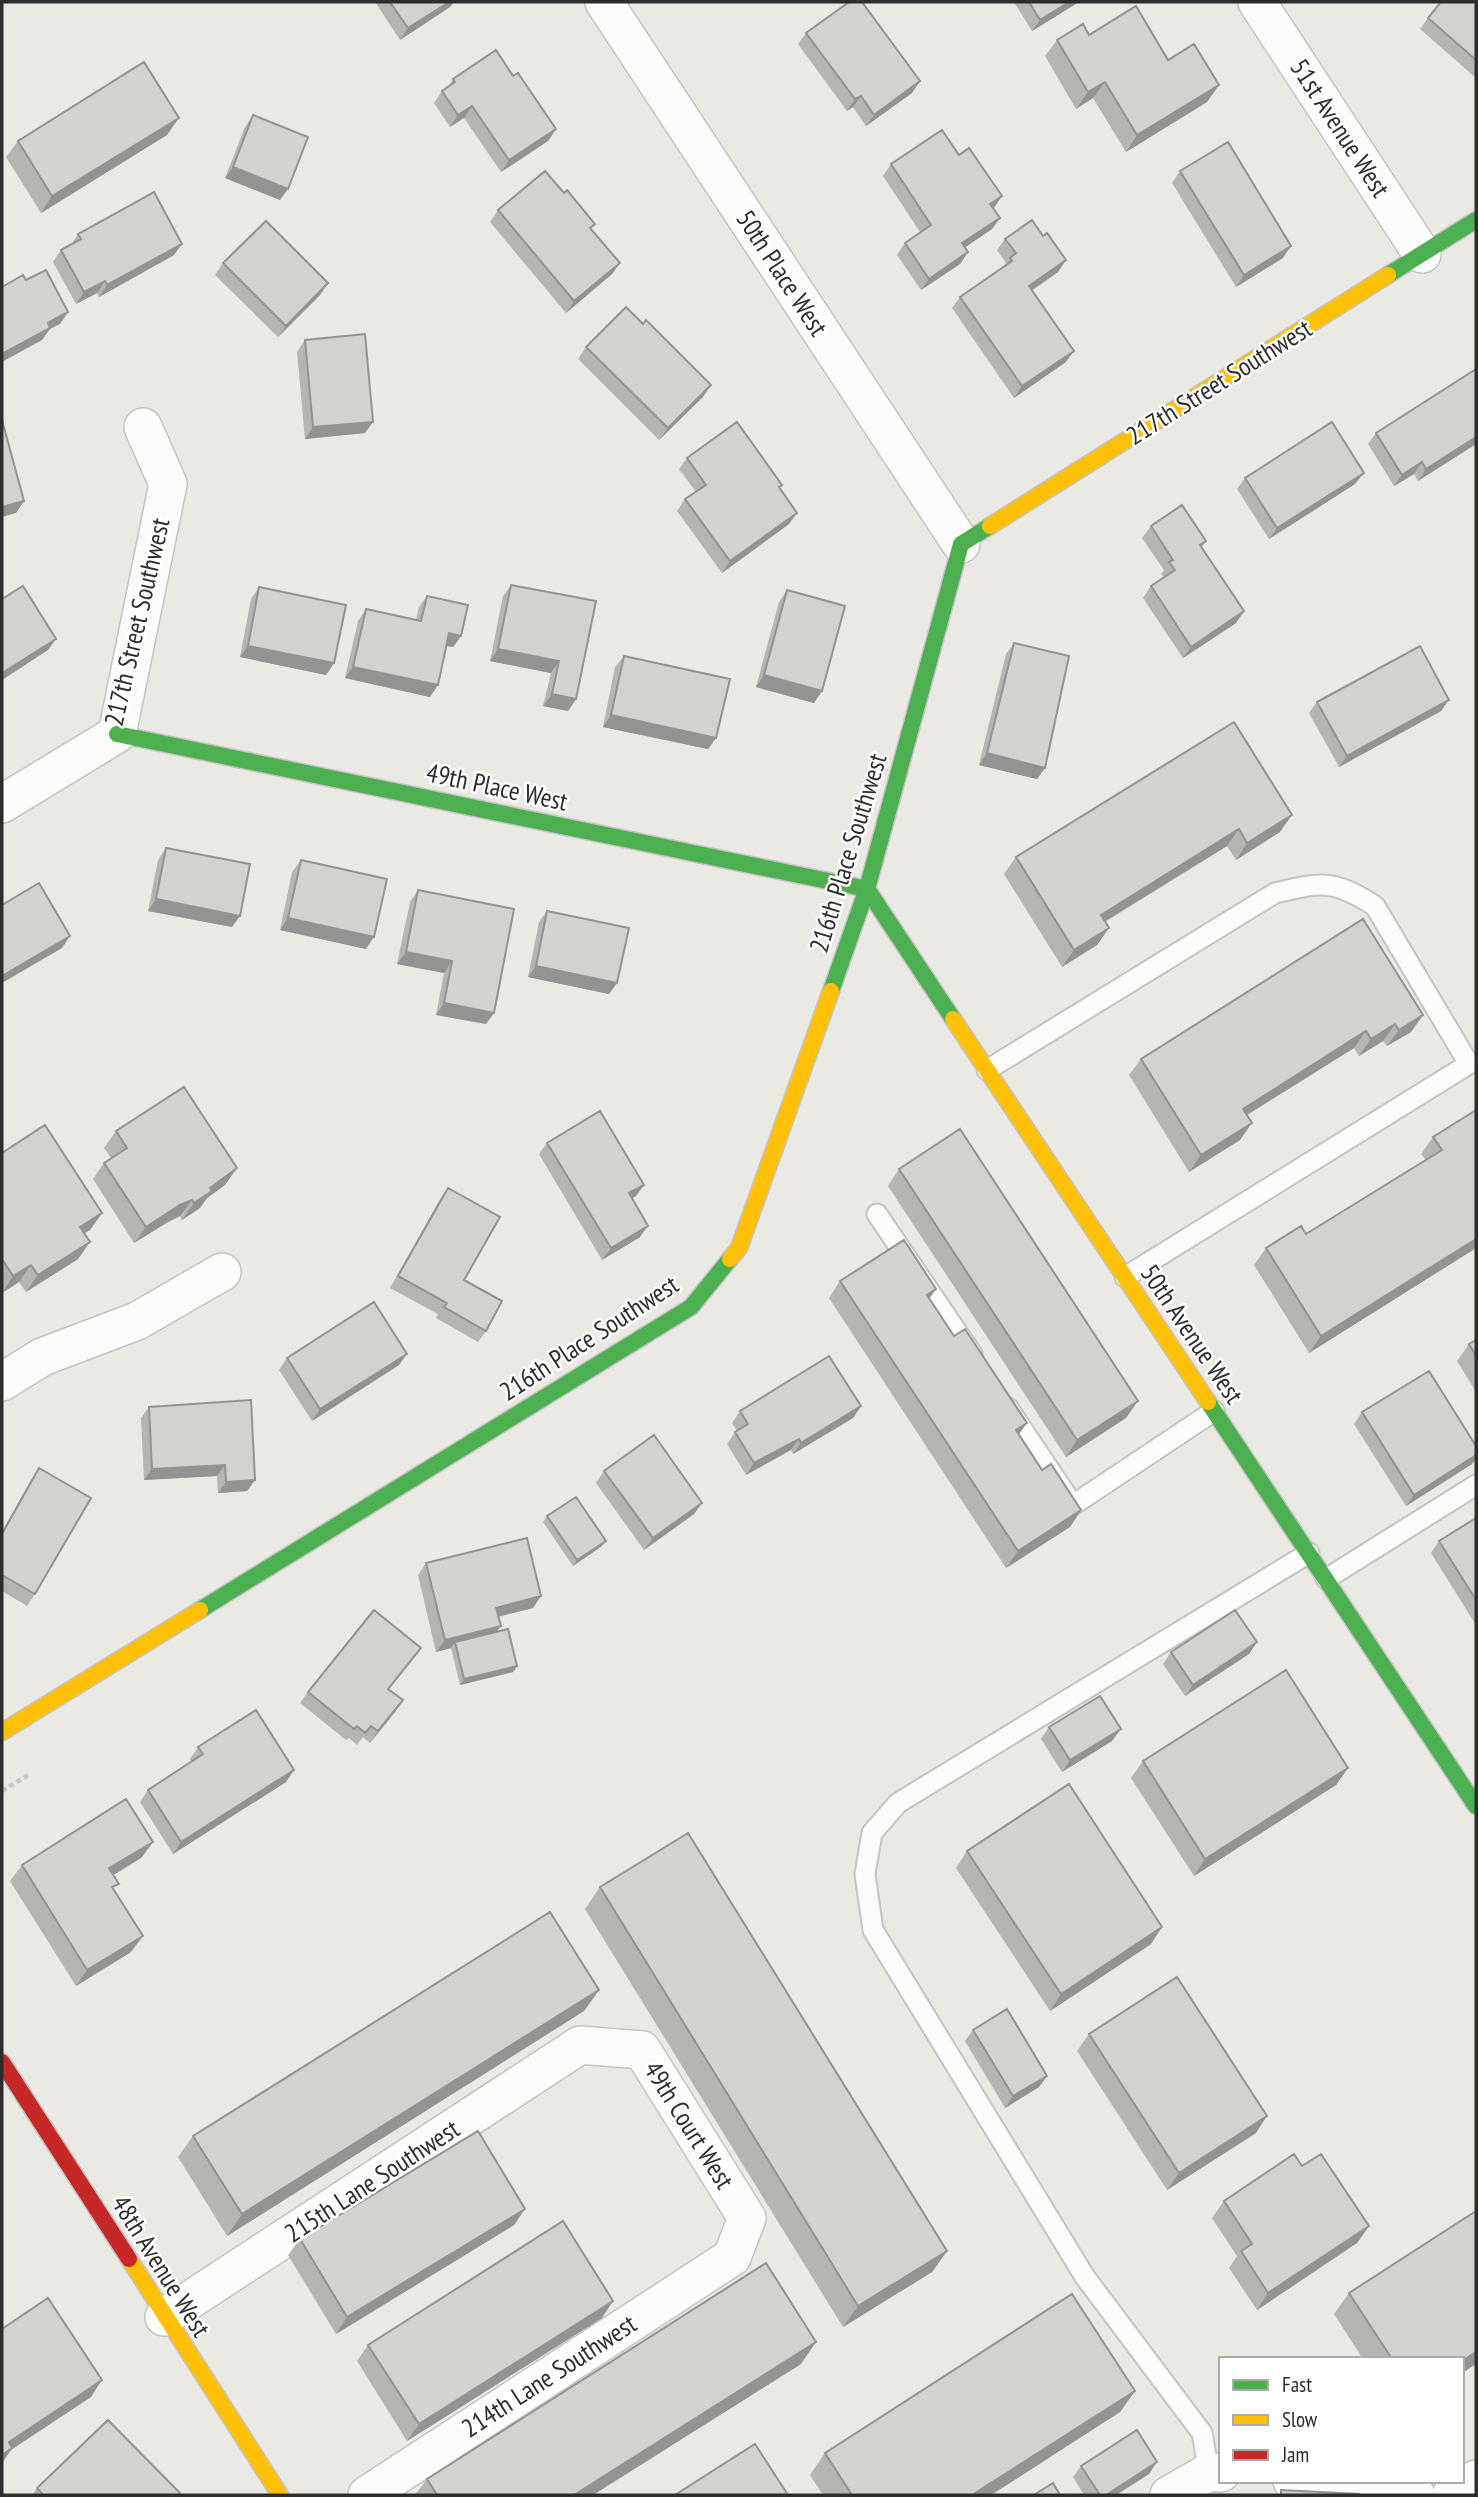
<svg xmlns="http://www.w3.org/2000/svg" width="1478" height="2497" font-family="'PT Sans Narrow',sans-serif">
<rect width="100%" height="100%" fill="#eae9e4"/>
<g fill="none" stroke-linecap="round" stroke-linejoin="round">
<g stroke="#c4c4c3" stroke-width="23">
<path id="lane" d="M987,1070L1275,893C1321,882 1333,879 1375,906L1469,1064L1125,1277
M877,1214L972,1354
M1008,1408L1073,1505L1214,1411
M1326,1579L1476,1485
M1209,2472L1202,2433L1085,2277L873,1930L865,1874L872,1833L898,1803L1309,1553"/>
</g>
<g stroke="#c4c4c3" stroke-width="40">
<path id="street" d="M604,2L961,544
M1257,2L1422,254
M2,804L117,734L168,484L143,427
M2,1382L42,1357L137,1321L222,1272
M164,2317L580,2045L642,2050L747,2218L732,2257L367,2495
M1292,2481L1416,2495
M1169,2495L1209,2472L1221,2473
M1451,2495L1476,2479"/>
</g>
<g stroke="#c4c4c3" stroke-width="19">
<path id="fast" d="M1388,275L1476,220
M117,734L867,889L953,1019
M831,991L867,889L961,544L990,526
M1208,1402L1476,1806
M200,1610L691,1307L730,1259"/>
</g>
<g stroke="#c4c4c3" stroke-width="19">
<path id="slow" d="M990,526L1388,275
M953,1019L1208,1402
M730,1259L739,1248L831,991
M2,1732L200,1610
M129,2259L280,2495"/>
</g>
<g stroke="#c4c4c3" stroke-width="19">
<path id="jam" d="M2,2062L129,2259"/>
</g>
<path stroke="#c8c8c8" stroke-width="4.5" stroke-dasharray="5 3.5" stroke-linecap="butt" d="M2,1791L30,1774"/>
<use href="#lane" stroke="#fcfcfb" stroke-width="19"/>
<use href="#street" stroke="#fcfcfb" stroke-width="37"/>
<use href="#fast" stroke="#4caf50" stroke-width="16"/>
<use href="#slow" stroke="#ffc107" stroke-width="16"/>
<use href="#jam" stroke="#c62828" stroke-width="16"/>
</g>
<path fill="#b5b5b2" d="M375,2H454L450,7L400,40Z
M1014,2H1079L1032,31Z
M1476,2V78L1420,29L1428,18Z
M806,33L920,81L912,93L866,126L853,107L847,111L798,44Z
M1089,35L1168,60L1219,85L1207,102L1126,152L1093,98L1076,109L1045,56L1057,40Z
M513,76L556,129L548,141L501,172L464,118L450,127L434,103L442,91L448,87L453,79Z
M253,115L280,200L225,178L245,127Z
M167,135L41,213L6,157L18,141Z
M891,164L993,208L1000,218L992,229L965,247L968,252L960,264L921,290L897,255L905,243L920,232L883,176Z
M1180,171L1283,258L1236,287L1172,183Z
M498,210L620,263L612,274L566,313L490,222Z
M78,234L174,255L99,297L97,293L76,304L53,262L61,250L71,245Z
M1043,236L1066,260L1058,272L1032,290L1066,362L1014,398L952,308L960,297L1004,267L1006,263L997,250L1005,239Z
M223,263L320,295L278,337L215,275Z
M305,340L365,433L305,439L297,352Z
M586,347L703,397L659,440L578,359Z
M1376,433L1476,444L1418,481L1414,474L1394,486L1368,444Z
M687,458L780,488L789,524L722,573L677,511L685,499L696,492L679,469Z
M1245,478L1355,484L1269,539L1237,489Z
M1151,526L1206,541L1202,547L1244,611L1236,623L1183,658L1143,598L1151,586L1164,577L1161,574L1164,570L1142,538Z
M511,585L596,601L576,699L568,711L543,706L551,673L490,661L503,596Z
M259,587L334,663L326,675L240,657L251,599Z
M787,590L814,703L756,687L779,602Z
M427,596L461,636L453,647L446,646L430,697L345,678L358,621L366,609L416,620L419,607Z
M1014,643L1045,768L1037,779L979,765L1006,654Z
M624,656L716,738L708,749L603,727L615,667Z
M1317,702L1441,711L1339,767L1309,713Z
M1234,722L1280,832L1236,860L1227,846L1105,922L1109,928L1097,945L1062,967L1004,874L1016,857Z
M166,848L232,927L148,911L158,860Z
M301,860L366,949L280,930L292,872Z
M418,890L494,1013L486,1024L436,1015L444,973L397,964L410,902Z
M547,911L609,994L528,977L539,922Z
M1423,1015L1411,1032L1387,1046L1383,1041L1359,1056L1354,1048L1247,1115L1240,1140L1189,1172L1129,1075L1141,1059Z
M1476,1110V1248L1309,1353L1254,1265L1266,1248L1306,1234L1426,1160L1421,1154L1433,1137Z
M116,1131L225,1185L207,1198L200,1208L182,1220L180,1216L168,1222L134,1243L93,1179L104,1163L111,1158L104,1148Z
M547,1143L636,1196L632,1198L640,1237L602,1260L539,1154Z
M2,1153L102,1213L90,1230L84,1233L90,1242L78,1259L26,1292L19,1282L2,1293Z
M899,1169L1126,1418L1066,1457L888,1186Z
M448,1188L464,1280L486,1331L478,1342L436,1318L438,1314L390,1288L440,1199Z
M840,1281L936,1289L929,1299L1042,1470L1081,1510L1070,1527L1006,1568L829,1298Z
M1476,1340V1392L1457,1361L1469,1344Z
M287,1358L399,1365L312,1421L279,1370Z
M861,1406L853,1418L793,1454L791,1450L746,1475L727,1444L735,1432L737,1431L732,1423L740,1411Z
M149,1407L255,1480L247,1491L218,1493L217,1476L144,1480L141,1418Z
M1362,1412L1472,1464L1406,1506L1354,1424Z
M39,1468L35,1594L27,1606L2,1591V1531L31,1480Z
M604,1471L702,1503L694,1514L644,1550L596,1483Z
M547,1516L602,1546L573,1566L543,1522Z
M1476,1518V1625L1431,1553L1439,1541Z
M426,1563L533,1608L498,1617L497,1632L513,1672L460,1685L451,1648L436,1652L418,1575Z
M1257,1642L1249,1654L1185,1696L1163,1664L1171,1652Z
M412,1660L389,1689L403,1700L370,1743L363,1737L357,1745L349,1738L346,1740L300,1703L308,1692Z
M1049,1727L1112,1741L1062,1772L1041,1739Z
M198,1747L286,1782L173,1854L140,1802L148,1790L192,1762L190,1759Z
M1143,1761L1348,1768L1336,1785L1194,1876L1131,1778Z
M153,1842L141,1858L113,1875L114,1890L131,1952L76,1986L10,1881L22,1865Z
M967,1851L1151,1944L1050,2011L956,1868Z
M600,1887L947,2251L932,2272L843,2327L585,1909Z
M599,1990L584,2011L227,2236L178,2157L193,2136Z
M973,2030L1047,2076L1039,2087L1005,2108L965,2041Z
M1089,2034L1256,2133L1167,2190L1077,2051Z
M1302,2166L1369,2226L1357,2243L1257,2310L1229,2268L1237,2256L1212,2218L1224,2201Z
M514,2225L336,2334L288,2255L300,2239Z
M1349,2293L1476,2364L1462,2373V2359H1363L1334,2314Z
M602,2318L407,2441L357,2361L368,2345Z
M801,2364L593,2495H415L427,2479Z
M1135,2391L1120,2412L991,2495H823L810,2475L825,2453Z
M1081,2466L1149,2474L1116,2495H1084L1073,2477Z
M37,2488L178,2495H32Z"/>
<path fill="#949391" d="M449,2H454L450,7L400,40L408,28Z
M1069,2H1079L1032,31L1040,20Z
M920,81L912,93L866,126L874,115Z
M1105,82L1093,98L1076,109L1088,92Z
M1219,85L1207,102L1126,152L1137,135Z
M861,96L853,107L847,111L855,99Z
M472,106L464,118L450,127L458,115Z
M179,118L167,135L41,213L52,196Z
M556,129L548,141L501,172L509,160Z
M233,167L288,189L280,200L225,178Z
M1002,196L994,208L990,204Z
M1000,218L992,229L954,255L962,243Z
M182,244L174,255L99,297L107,285Z
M1291,246L1283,258L1236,287L1244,275Z
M968,252L960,264L921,290L929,279Z
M1066,260L1058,272L1021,298L1029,286Z
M620,263L612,274L566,313L574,301Z
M105,281L97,293L76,304L84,292Z
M328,283L320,295L278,337L286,326Z
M68,312L60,324L50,329L42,340L2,362V354L48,323Z
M1074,351L1066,362L1014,398L1022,386Z
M711,385L703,397L659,440L668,428Z
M373,422L365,433L305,439L313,427Z
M1476,437V444L1418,481L1426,469Z
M1422,462L1414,474L1394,486L1402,475Z
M1364,473L1355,484L1269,539L1277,528Z
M24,501L16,513L2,517V507Z
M797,513L789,524L722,573L730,561Z
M1244,611L1236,623L1183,658L1191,647Z
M449,633L461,636L453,647L441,645Z
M56,639L48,650L2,680V673Z
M248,646L334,663L326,675L240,657Z
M498,649L559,661L551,673L490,661Z
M353,667L438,685L430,697L345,678Z
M764,675L822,691L814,703L756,687Z
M552,694L576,699L568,711L543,706Z
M1449,700L1441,711L1339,767L1347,756Z
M611,715L716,738L708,749L603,727Z
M987,753L1045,768L1037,779L979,765Z
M1292,815L1280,832L1236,860L1247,843Z
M1239,829L1227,846L1089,931L1101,915Z
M156,899L240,916L232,927L148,911Z
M288,918L374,937L366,949L280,930Z
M1109,928L1097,945L1062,967L1074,950Z
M70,936L62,948L2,983V976Z
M406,952L452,961L444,973L397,964Z
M536,966L617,983L609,994L528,977Z
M444,1003L494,1013L486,1024L436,1015Z
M1423,1015L1411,1032L1387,1046L1399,1030Z
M1395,1024L1383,1041L1359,1056L1371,1039Z
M1366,1031L1354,1048L1231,1125L1243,1109Z
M1252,1123L1240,1140L1189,1172L1201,1155Z
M237,1168L225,1185L207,1198L200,1208L182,1220L194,1203L210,1188Z
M644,1185L636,1196L621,1205L629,1193Z
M192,1200L180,1216L168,1222L134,1243L146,1227L180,1205Z
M102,1213L90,1230L68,1244L80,1227Z
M648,1226L640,1237L602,1260L611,1248Z
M1476,1239V1248L1309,1353L1321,1336Z
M90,1242L78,1259L26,1292L38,1275Z
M31,1265L19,1282L2,1293L13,1276Z
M936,1289L924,1306L927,1295Z
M407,1354L399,1365L312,1421L320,1409Z
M1138,1401L1126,1418L1066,1457L1077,1440Z
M861,1406L853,1418L793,1454L801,1443Z
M1027,1423L1015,1440L1016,1430Z
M799,1439L791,1450L746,1475L754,1463Z
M1476,1455V1459L1472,1464L1406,1506L1414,1495Z
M225,1465L217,1476L144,1480L152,1469Z
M255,1480L247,1491L218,1493L226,1482Z
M702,1503L694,1514L644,1550L653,1538Z
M1081,1510L1070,1527L1006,1568L1018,1551Z
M606,1541L602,1546L573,1566L577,1560Z
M541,1596L533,1608L488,1619L496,1608Z
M501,1626L492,1638L455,1642L451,1648L436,1652L445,1640Z
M1257,1642L1249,1654L1185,1696L1193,1685Z
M517,1666L513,1672L460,1685L464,1679Z
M403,1700L395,1712L370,1743L378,1731Z
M1121,1729L1112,1741L1062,1772L1070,1760Z
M1348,1768L1336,1785L1194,1876L1205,1859Z
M294,1770L286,1782L173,1854L181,1842Z
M153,1842L141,1858L97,1885L109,1868Z
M1162,1927L1151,1944L1050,2011L1061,1994Z
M143,1936L131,1952L76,1986L87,1970Z
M599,1990L584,2011L227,2236L242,2214Z
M1047,2076L1039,2087L1005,2108L1013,2096Z
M1267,2116L1256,2133L1167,2190L1179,2173Z
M525,2209L514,2225L336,2334L347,2317Z
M1369,2226L1357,2243L1257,2310L1268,2293Z
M947,2251L932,2272L843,2327L858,2306Z
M613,2301L602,2318L407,2441L419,2424Z
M816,2342L801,2364L593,2495H574Z
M1476,2352V2364L1462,2373V2361Z
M102,2380L91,2397L11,2450L2,2463V2452L9,2442Z
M1135,2391L1120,2412L991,2495H972Z
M1157,2462L1149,2474L1116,2495H1106Z"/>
<path fill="#d3d2cf" stroke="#949391" stroke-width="2" d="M390,2H449L408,28Z
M849,2H862L920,81L874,115L861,96L855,99L806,33Z
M1029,2H1069L1040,20Z
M1441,2H1476V60L1428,18Z
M1136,6L1168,60L1194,44L1219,85L1137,135L1105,82L1088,92L1057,40L1083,24L1089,35Z
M496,50L513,76L518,73L556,129L509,160L472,106L458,115L442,91L455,82L453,79Z
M144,62L179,118L52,196L18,141Z
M253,115L308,137L288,189L233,167Z
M942,130L959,155L969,148L1002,196L990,204L1000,218L962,243L968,252L929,279L905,243L931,225L891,164Z
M1228,142L1291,246L1244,275L1180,171Z
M545,171L564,193L567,190L595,224L590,228L620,263L574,301L498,210Z
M154,192L182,244L107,285L105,281L84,292L61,250L81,239L78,234Z
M1032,220L1043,236L1047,233L1066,260L1029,286L1074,351L1022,386L960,297L1012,261L1010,258L1016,253L1005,239Z
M266,221L328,283L286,326L223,263Z
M46,270L68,312L48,323L50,328L2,354V287L23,275L26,280Z
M626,307L643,324L646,320L711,385L668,428L586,347Z
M365,334L373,422L313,427L305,340Z
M1476,369V437L1426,469L1422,462L1402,475L1376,433Z
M2,420L24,501L2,507Z
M737,422L782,485L779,487L797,513L730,561L685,499L706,485L687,458Z
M1332,422L1364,473L1277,528L1245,478Z
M1182,505L1206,541L1200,545L1244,611L1191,647L1151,586L1175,570L1169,562L1173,560L1151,526Z
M511,585L596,601L576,699L552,694L559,661L498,649Z
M23,586L56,639L2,673V599Z
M259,587L346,605L334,663L248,646Z
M787,590L845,606L822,691L764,675Z
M427,596L468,605L461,636L449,633L438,685L353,667L366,609L421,621Z
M1014,643L1069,656L1045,768L987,753Z
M1420,646L1449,700L1347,756L1317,702Z
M624,656L730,679L716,738L611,715Z
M1234,722L1292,815L1247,843L1239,829L1101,915L1109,928L1074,950L1016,857Z
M166,848L250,864L240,916L156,899Z
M301,860L387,879L374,937L288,918Z
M39,883L70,936L2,976V905Z
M418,890L514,909L494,1013L444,1003L452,961L406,952Z
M547,911L629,928L617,983L536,966Z
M1363,919L1423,1015L1399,1030L1395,1024L1371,1039L1366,1031L1243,1109L1252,1123L1201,1155L1141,1059Z
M184,1087L237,1168L210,1188L212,1191L194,1203L192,1200L180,1205L146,1227L104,1163L127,1148L116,1131Z
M1476,1110V1239L1321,1336L1266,1248L1301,1226L1306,1234L1442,1150L1433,1137Z
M600,1111L644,1185L629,1193L648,1226L611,1248L547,1143Z
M45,1125L102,1213L80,1227L90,1242L38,1275L31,1265L13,1276L2,1259V1153Z
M960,1129L1138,1401L1077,1440L899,1169Z
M448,1188L500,1217L464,1280L502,1301L486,1331L444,1307L447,1303L398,1276Z
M904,1240L936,1289L927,1295L954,1336L965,1329L1027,1423L1016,1430L1042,1470L1051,1464L1081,1510L1018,1551L840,1281Z
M374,1302L407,1354L320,1409L287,1358Z
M1476,1340V1356L1469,1344Z
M829,1356L861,1406L801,1443L799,1439L754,1463L735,1432L748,1424L740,1411Z
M1429,1371L1476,1446V1455L1414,1495L1362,1412Z
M251,1400L255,1480L226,1482L225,1465L152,1469L149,1407Z
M654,1435L702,1503L653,1538L604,1471Z
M39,1468L91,1498L35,1594L2,1575V1534Z
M576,1497L606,1541L577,1560L547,1516Z
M1476,1518V1600L1439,1541Z
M527,1538L541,1596L496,1608L501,1626L445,1640L426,1563Z
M374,1610L421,1648L388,1689L403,1700L378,1731L371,1726L365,1733L357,1726L354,1729L308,1692Z
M1235,1610L1257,1642L1193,1685L1171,1652Z
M508,1629L517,1666L464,1679L455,1642Z
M1286,1670L1348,1768L1205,1859L1143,1761Z
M1100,1696L1121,1729L1070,1760L1049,1727Z
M256,1710L294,1770L181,1842L148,1790L203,1754L198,1747Z
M1069,1784L1162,1927L1061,1994L967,1851Z
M126,1799L153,1842L109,1868L119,1884L112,1887L143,1936L87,1970L22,1865Z
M688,1833L947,2251L858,2306L600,1887Z
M550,1912L599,1990L242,2214L193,2136Z
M1177,1977L1267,2116L1179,2173L1089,2034Z
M1007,2009L1047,2076L1013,2096L973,2030Z
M478,2131L525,2209L347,2317L300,2239Z
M1294,2154L1302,2166L1321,2154L1369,2226L1268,2293L1241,2251L1252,2244L1224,2201Z
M1476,2211V2352L1462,2361V2359H1392L1349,2293Z
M563,2221L613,2301L419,2424L368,2345Z
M766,2263L816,2342L574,2495H437L427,2479Z
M1072,2294L1135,2391L972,2495H852L825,2453Z
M48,2298L102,2380L9,2442L12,2448L2,2455V2329Z
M108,2420L180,2493L178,2495H43L37,2488Z
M1137,2430L1157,2462L1106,2495H1100L1081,2466Z
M755,2444L788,2495H675Z
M1053,2483L1060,2495H1034Z
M1281,2490L1358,2494L1357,2495H1281Z"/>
<g text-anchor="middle" stroke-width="5" stroke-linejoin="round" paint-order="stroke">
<g font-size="26" fill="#2d2d2d" stroke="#fff">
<text transform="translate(1340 128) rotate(57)" y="9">51st Avenue West</text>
<text transform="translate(782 273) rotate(57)" y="9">50th Place West</text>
<text transform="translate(1219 382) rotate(-32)" y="9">217th Street Southwest</text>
<text transform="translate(137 622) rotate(-77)" y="9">217th Street Southwest</text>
<text transform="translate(497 787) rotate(12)" y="9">49th Place West</text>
<text transform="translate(848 853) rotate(-73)" y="9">216th Place Southwest</text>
<text transform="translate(1192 1334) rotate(56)" y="9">50th Avenue West</text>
<text transform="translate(589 1338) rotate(-33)" y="9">216th Place Southwest</text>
<text transform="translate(689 2125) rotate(58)" y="9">49th Court West</text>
<text transform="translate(372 2181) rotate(-33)" y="9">215th Lane Southwest</text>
<text transform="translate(161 2266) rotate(58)" y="9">48th Avenue West</text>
<text transform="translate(549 2376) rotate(-33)" y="9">214th Lane Southwest</text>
</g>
</g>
<rect width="1478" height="2497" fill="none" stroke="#2d2d2d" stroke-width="7"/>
<rect x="1219" y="2357" width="245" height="126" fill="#ffffff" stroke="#ababab" stroke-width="2"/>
<rect x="1233" y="2380" width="35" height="10" fill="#4caf50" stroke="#ababab" stroke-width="2"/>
<text x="1282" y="2392" font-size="21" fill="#2d2d2d">Fast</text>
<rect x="1233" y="2415" width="35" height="10" fill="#ffc107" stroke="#ababab" stroke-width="2"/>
<text x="1282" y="2427" font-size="21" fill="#2d2d2d">Slow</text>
<rect x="1233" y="2450" width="35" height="10" fill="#c62828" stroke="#ababab" stroke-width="2"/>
<text x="1282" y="2462" font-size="21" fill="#2d2d2d">Jam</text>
</svg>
